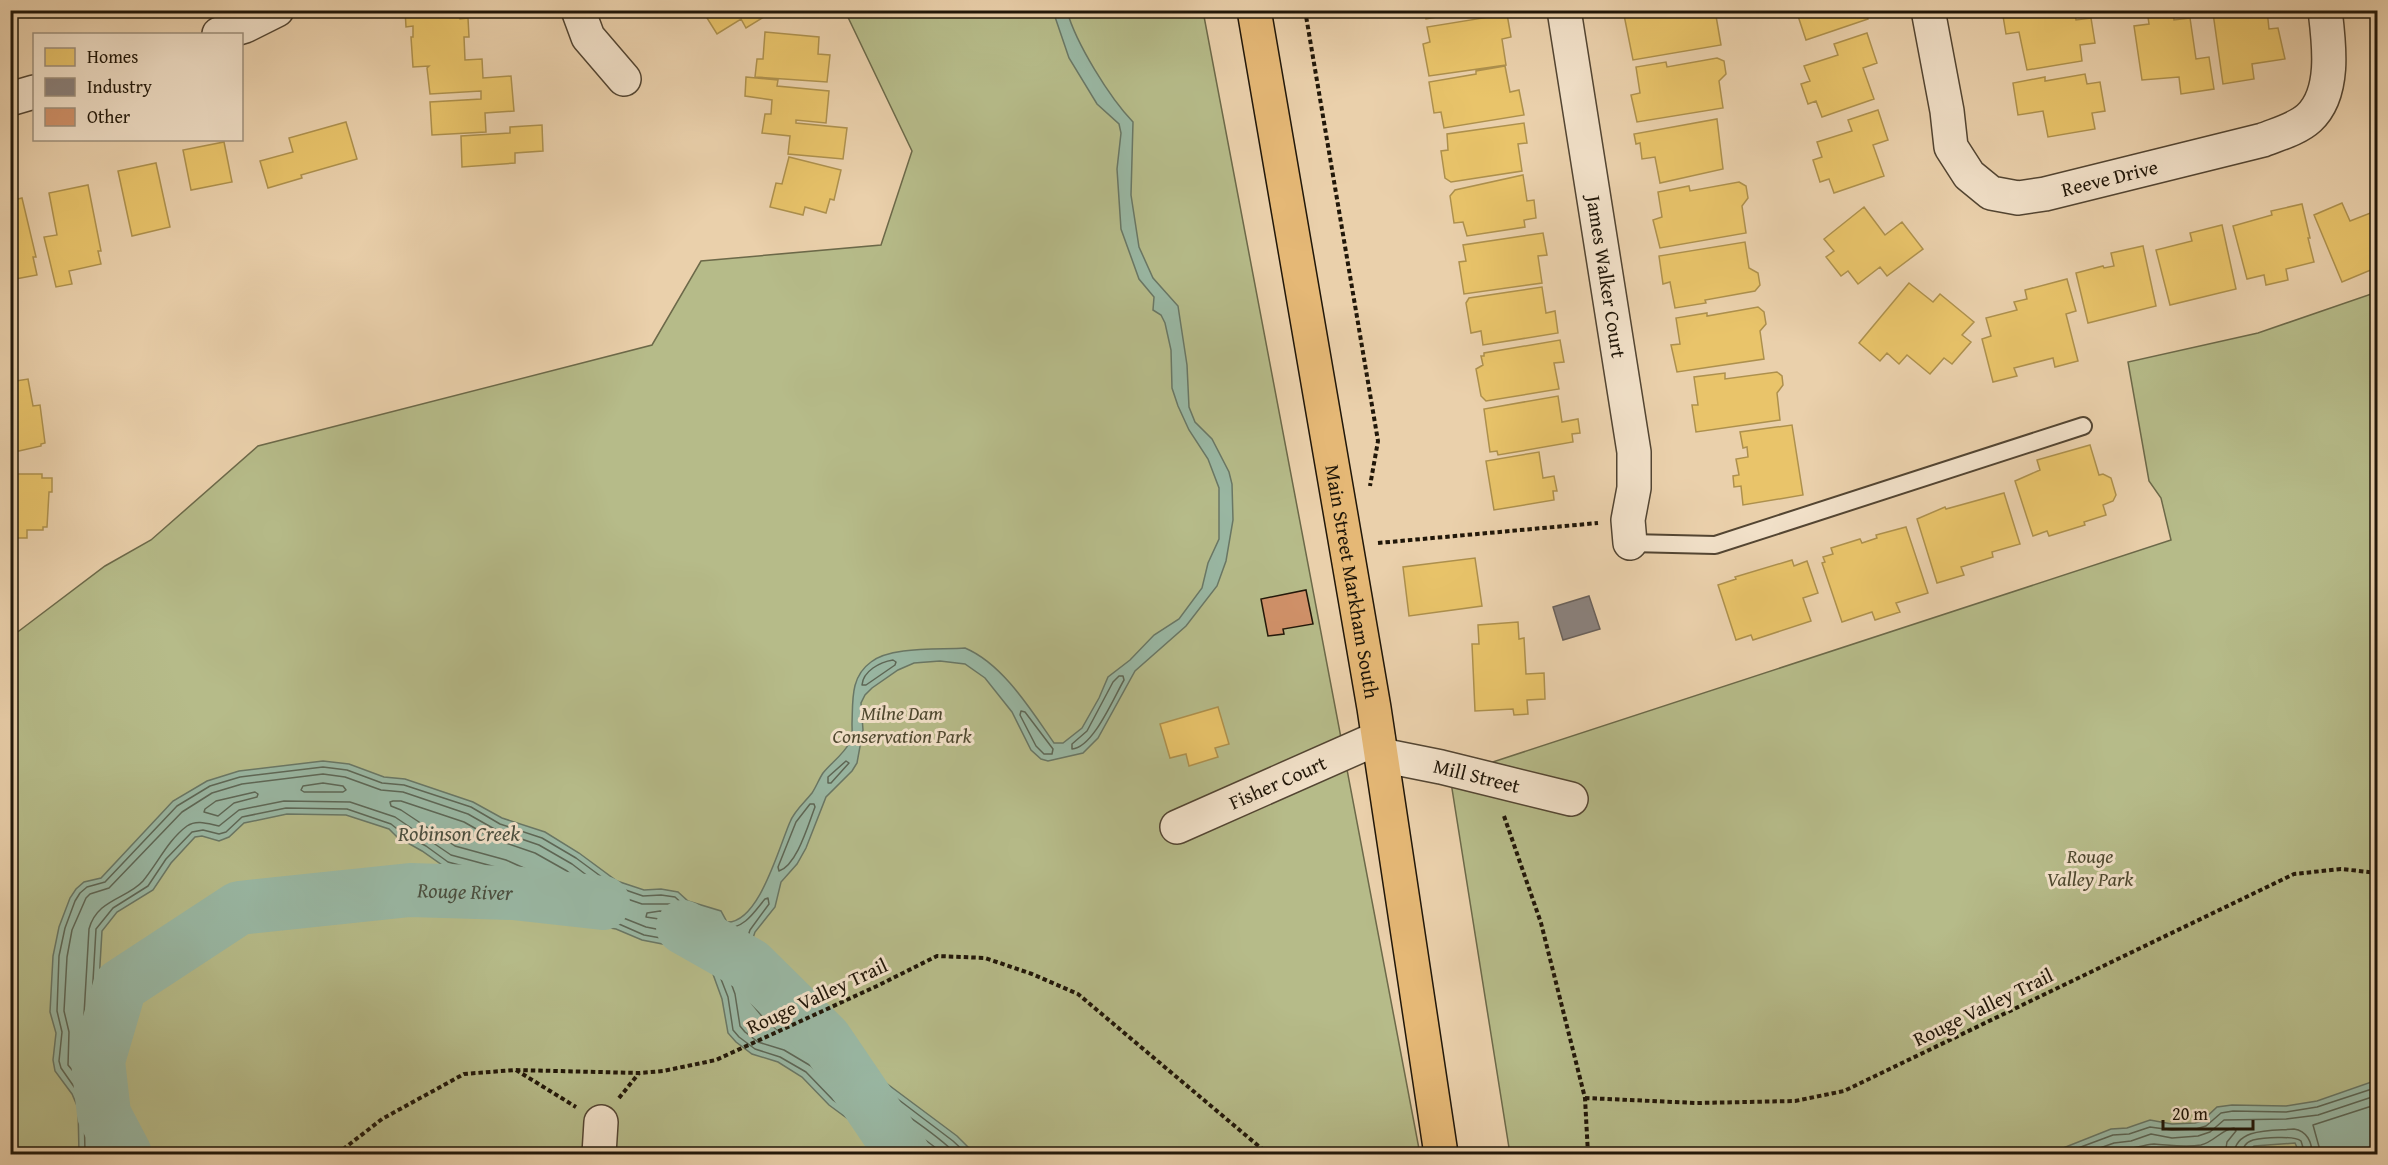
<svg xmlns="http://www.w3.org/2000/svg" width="2388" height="1165" font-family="'Gentium Book Plus',serif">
<rect width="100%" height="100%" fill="#ead0ab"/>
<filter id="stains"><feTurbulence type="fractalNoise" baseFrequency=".00333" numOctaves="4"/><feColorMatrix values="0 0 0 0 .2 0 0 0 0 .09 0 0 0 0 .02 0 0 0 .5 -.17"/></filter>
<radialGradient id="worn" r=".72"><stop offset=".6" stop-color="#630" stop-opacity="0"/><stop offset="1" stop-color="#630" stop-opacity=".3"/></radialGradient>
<path fill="#b6bb89" stroke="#6c6949" stroke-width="1.5" d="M845,11H1203L1420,1154H11V637L105,566L151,540L258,446L652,345L701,261L881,245L912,151Z
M2377,292V1154H1510L1450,776L2171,540L2161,498L2149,481L2128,362L2258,333Z"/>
<path fill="#99b7a3" stroke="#697765" stroke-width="1.5" d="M1053,11H1067C1076,43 1109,97 1133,122L1131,195L1139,247L1153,278L1178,306L1187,365L1189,407L1195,422L1212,439L1229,472L1232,484L1233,520L1226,561L1217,586L1186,626L1135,671L1098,738L1083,753L1048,761L1041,759L1031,750L1012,712L985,678L965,664L940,661L914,663L898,670L872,688L865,695L861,703L863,730L857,763L852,771L826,797L806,848L797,864L781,882L775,907L755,932L746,958L747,966L760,992L778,1014L804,1028L829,1033L846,1040L878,1077L957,1136L975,1154H888L871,1136L829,1105L802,1077L778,1062L752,1054L736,1042L728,1033L722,999L710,966L688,949L642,940L616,929L599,926L498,881L445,867L422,851L397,837L389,829L346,815L287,814L244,823L229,837L219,841L202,836L195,837L171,863L153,890L117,912L102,931L95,1049L100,1075L116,1117L136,1154H79L78,1108L72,1094L55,1071L53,1060L56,1033L50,1012L53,956L59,927L70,898L76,889L84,882L101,878L173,801L207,781L239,771L323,761L349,764L384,777L405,779L473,802L502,818L545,832L579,853L617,881L644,890L661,889L678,892L688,901L721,911L727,922C759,923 779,847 790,822C794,811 805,802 812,793C816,787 819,779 823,773C832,762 843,755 850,742C853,737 852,730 852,724C853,701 850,677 871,662C891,646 940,650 965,648C1003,664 1031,710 1054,743H1063L1082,728L1099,698L1108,677L1130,660L1154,635L1179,619L1202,588L1208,563L1219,539V488L1208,459L1189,430L1178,406L1172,388L1171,350L1165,323L1161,315L1153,310L1154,297L1139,279L1121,229L1117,169L1121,133L1119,124L1097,104L1069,58Z
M2377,1080V1143L2357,1154H2300L2295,1143L2254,1146L2246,1154H2048L2111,1129L2127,1128L2150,1120L2172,1124L2195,1123L2202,1121L2217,1107L2232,1105L2286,1106L2317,1101Z"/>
<path fill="#e9c46a" stroke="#ad904d" stroke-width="1.5" d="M405,10H459L460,19L468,18L469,37H464L465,60L482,59L483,78L511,76L514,111L485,113L486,132L432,135L430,102L481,99V91L430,94L427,68L429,66L413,67L411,37H413V26L406,27Z
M702,10H775L746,28L741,19L717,34Z
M1425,10H1479L1426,19Z
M1623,10H1715L1721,45L1633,60Z
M1796,10H1865L1868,19L1806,40Z
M2002,10H2074L2076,20L2091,18L2095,43L2080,45L2082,61L2027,70L2019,32L2006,34Z
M2147,10H2173L2174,20L2190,18L2196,59L2209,57L2214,89L2181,94L2179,77L2142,80L2134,26L2149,24Z
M2223,10H2267L2269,29L2278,28L2285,59L2252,64L2254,79L2223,84L2213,13Z
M1507,14L1511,37L1502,39L1506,65L1429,76L1423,44L1430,42L1427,27Z
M765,32L819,37L818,54L830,55L827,82L755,77L757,59H763Z
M1867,33L1877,63L1863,68L1874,99L1822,117L1816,101L1808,104L1801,84L1810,81L1804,66L1838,55L1834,44Z
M1717,58L1724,61L1726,74L1719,81L1723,108L1637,122L1631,95L1640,93L1636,67L1666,62L1667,67Z
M1505,66L1510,92L1519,90L1524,115L1444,128L1441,112L1434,113L1429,82L1476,74V71Z
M2085,74L2087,84L2100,82L2105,111L2092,113L2095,129L2048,137L2043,111L2018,115L2013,83L2045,77V81Z
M746,77L778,80L777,86L829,91L826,123L796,120V123L847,128L843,159L788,154L790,136L762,133L765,114H771L772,100L745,96Z
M1878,110L1888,140L1873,145L1884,176L1834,193L1829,179L1820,182L1813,160L1822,157L1817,142L1852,131L1848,120Z
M1717,119L1723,169L1660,183L1655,157L1642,159L1640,143L1636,144L1634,134Z
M346,122L357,159L301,175L302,178L268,188L260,161L293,152L289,138Z
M1524,123L1527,143L1518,144L1522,171L1451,182L1445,178L1441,151L1448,150L1447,134Z
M542,125L543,151L515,153V163L462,167L461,136L510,133V127Z
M224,142L232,182L191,190L183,150Z
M789,157L841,170L834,200L830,199L826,213L805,207L803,215L770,207L776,183L782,184Z
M156,163L170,227L132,236L118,171Z
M1523,175L1527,201L1534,200L1536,218L1524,220L1525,227L1467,236L1463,222L1454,223L1450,196L1455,190Z
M1739,182L1746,186L1748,198L1742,206L1746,233L1660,248L1653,220L1662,217L1658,192L1689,186L1690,191Z
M88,185L101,251H98L101,264L69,271L72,284L56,287L44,237L57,235L49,193Z
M22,198L36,257H33L37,275L10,280V201Z
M2342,203L2350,221L2378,210V267L2342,282L2314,215Z
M2302,204L2310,238H2308L2314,262L2286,269L2288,280L2266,285L2264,275L2247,279L2233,226L2272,215L2271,211Z
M1864,207L1885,235L1902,222L1923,249L1887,276L1880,267L1858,284L1848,271L1841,276L1826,257L1834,251L1824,239Z
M2222,225L2236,289L2170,305L2156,250L2192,241L2190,233Z
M1543,233L1547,255L1538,256L1542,283L1464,294L1459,262L1466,261L1463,245Z
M1745,242L1749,268L1758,273L1760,285L1755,291L1705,300L1706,303L1675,308L1670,282L1663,284L1659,256Z
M2143,246L2156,306L2088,323L2076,273L2103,266L2104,268L2114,266L2111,253Z
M2067,279L2076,311L2066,314L2078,361L2055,367L2053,358L2014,368L2017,376L1993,382L1982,339L1991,336L1986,318L2017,310L2014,302L2027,299L2025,290Z
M1909,283L1933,302L1940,294L1974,322L1962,335L1971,342L1952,364L1944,358L1930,374L1907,355L1899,364L1887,353L1880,361L1859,343Z
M1542,287L1546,313L1555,311L1558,333L1483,345L1481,331L1471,333L1466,303L1469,298Z
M1758,307L1764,312L1766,324L1760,331L1764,359L1677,372L1671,345L1680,344L1676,318L1707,313V316Z
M1560,340L1564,362L1554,363L1559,389L1486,401L1481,396L1476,369L1483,365L1481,356H1484V353Z
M1777,372L1782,376L1783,385L1777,393L1780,420L1696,432L1692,405H1698L1694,377L1725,373V379Z
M28,379L33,406L40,405L45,443L41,444V446L10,453V382Z
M1558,396L1562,422L1578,419L1580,433L1572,434L1573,442L1498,455L1497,451L1490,452L1484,409Z
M1792,425L1803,495L1743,505L1741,486L1734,487L1733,476L1739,475L1736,459L1748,457L1747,447L1743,448L1740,432Z
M2090,445L2099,475L2103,474L2111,478L2116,495L2113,501L2103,505L2106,515L2084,522L2085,525L2049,536L2047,531L2033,536L2015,481L2040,470L2037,460Z
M1539,452L1543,478L1554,476L1557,491H1553L1554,500L1494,510L1486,461Z
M10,474H42V478H52V492H49L47,527H43V530H27V538H10Z
M2004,493L2020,544L1992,552L1993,557L1961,567L1964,575L1937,583L1917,519L1945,507L1946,509Z
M1906,527L1928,593L1896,603L1900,612L1875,620L1872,612L1842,622L1822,563L1825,562L1823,557L1833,554L1831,548L1860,539L1862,543L1877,538L1876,535Z
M1475,558L1482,606L1409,616L1403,567Z
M1792,560L1794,566L1807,561L1818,593L1803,598L1811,621L1753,640L1751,635L1736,640L1718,585L1736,579L1735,577Z
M1518,622L1519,639L1524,638L1526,674L1544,673L1545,699L1527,700L1528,714L1514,715L1513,709L1475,711L1472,644H1479L1478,625Z
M1218,707L1229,744L1215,748L1218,757L1189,766L1186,754L1170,758L1160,724Z"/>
<path fill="#8a817c" stroke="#6a615a" stroke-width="1.5" d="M1589,596L1600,629L1563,640L1553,607Z"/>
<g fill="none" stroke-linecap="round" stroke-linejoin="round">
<path stroke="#5d6756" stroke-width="1.5" d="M893,660L896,662L895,665L866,685H862C863,671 880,662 893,660Z
M1119,676H1123L1124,680C1114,697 1093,748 1072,749V744L1087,731L1113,682Z
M1021,711L1025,712L1053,749L1052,754H1044L1036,746L1020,715Z
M846,761L849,763L831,783H828V777Z
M323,783L343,786L346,790L343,792H304L301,790L303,786Z
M255,792L258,794L257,797L234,803L218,816L204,812L205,809L216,801Z
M393,801H401L464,822L494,839L535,853L567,871L598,895L599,898L595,900L506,860L455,846L401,810L391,806L390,802Z
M810,804H814L815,807C808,825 797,865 779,871L778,867L796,822Z
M660,911L667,913L673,918L672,921L646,917L647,913Z
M85,1154L84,1106L77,1091L61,1068L59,1061L62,1032L57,1011L59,956L65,928L75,901L80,893L87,887L105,882L177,806L210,786L240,777L323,767L347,770L382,783L404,785L471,807L500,824L542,838L576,858L614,886L643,896L661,895L675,897L686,907L716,916L726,928C745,928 754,912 765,899L768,898L769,904L750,930L741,957L742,968L756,996L776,1020L802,1034L828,1039L843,1046L874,1081L953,1141L967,1154
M92,1154V1107L95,1105L121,1154
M129,1154L110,1119L94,1077L89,1050L96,929L113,908L148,886L166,859L192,832L203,830L219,834L226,832L242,817L286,808L347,809L391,824L401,832L426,846L448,862L500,876L601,921L619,924L644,935L689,943L714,961L728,997L733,1030L739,1037L755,1049L780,1057L806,1072L833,1100L875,1132L890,1149L891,1154
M899,1154L896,1144L880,1127L838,1095L811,1066L784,1050L758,1042L745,1032L740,1026L735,994L723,961L718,955L692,936L646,927L621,917L603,913L503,869L451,855L395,817L350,802L284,801L239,810L219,826C209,824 197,819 187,826C168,840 158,863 143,881C127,899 97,899 89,929L82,1049L89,1084L86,1087L68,1065L69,1032L64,1011L67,957L72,930L86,898L90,894L109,888L182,812L212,793L242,784L323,774L345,777L381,790L403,792L468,814L498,831L539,845L572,864L610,893L642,904H671L682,914L711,923L721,934L737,936C740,947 730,958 735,971C745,1001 771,1034 803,1042C814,1045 829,1045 838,1052C850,1061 858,1076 869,1086C896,1111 931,1128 956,1154
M908,1154C907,1125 862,1105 843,1087C834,1079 826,1068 817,1059V1055L833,1059L864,1094L944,1154
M2062,1154L2113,1135L2129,1134L2150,1127L2172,1130L2196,1129L2206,1126L2221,1113L2233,1111L2286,1112L2317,1107L2378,1087
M2083,1154L2114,1143L2131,1141L2151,1134L2172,1138L2198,1136L2210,1132L2224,1120L2286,1119L2318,1115L2378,1095
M2108,1154C2114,1152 2149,1144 2154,1144C2170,1145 2185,1148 2201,1145C2214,1142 2222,1129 2234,1128L2236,1131L2227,1142L2225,1154
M2234,1154C2236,1127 2274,1131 2294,1129C2307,1131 2312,1142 2312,1154
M2242,1154C2242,1148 2246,1142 2253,1140C2262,1138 2294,1135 2301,1141L2305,1154
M2321,1154L2313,1125L2378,1104"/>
<g stroke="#99b7a3" stroke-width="54">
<path d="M683,927L750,965L825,1039L903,1154"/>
<path id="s1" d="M125,1154L104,1114L98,1061L120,986L239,908L410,890L513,893L603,903"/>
</g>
</g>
<path fill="#d09169" stroke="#211709" stroke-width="1.5" d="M1306,590L1313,624L1283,629L1284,634L1268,636L1261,599Z"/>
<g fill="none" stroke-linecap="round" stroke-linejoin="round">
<g stroke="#534532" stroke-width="20">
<path id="lane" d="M1630,543L1715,545L2083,426"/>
</g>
<g stroke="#534532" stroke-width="36">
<g id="street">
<path d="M578,10L588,37L624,79"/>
<path id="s2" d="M1564,10L1634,452V488L1628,520L1630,543"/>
<path id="s3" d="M1928,10L1947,111L1951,147L1969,175L1991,193L2018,198L2045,194L2263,140C2278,134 2297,129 2309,118C2336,93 2329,43 2325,10"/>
<path d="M219,34L245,26L277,10"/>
<path d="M10,99L34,92"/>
<path id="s4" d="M1381,755L1441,767L1571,799"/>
<path id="s5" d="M1177,827L1378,738"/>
<path d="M599,1154L601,1122"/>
</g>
</g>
<g stroke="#211709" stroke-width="36">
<g id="primary">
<path id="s6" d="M1254,10L1374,708L1441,1154"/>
</g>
</g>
<path stroke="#211709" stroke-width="4" stroke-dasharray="4.5 3" stroke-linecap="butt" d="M1305,10L1378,441L1370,486
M1378,543L1598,523
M1504,816L1541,923L1585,1098L1588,1154
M516,1070L576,1107
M619,1098L639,1073
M1585,1098L1697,1103L1795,1101L1844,1091L2294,874L2341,869L2378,873
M337,1154L382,1119L464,1074L515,1070L639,1073L663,1071L716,1060L877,986L937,956L985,958L1032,974L1078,994L1268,1154"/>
<use href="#lane" stroke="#f1e0c8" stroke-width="16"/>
<use href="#street" stroke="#f1e0c8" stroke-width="33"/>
<use href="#primary" stroke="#e5b876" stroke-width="33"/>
</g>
<g text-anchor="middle" stroke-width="6" stroke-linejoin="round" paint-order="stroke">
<g font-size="20" fill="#211709" stroke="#f1e0c8">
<text dy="7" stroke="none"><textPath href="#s3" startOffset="322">Reeve Drive</textPath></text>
<text dy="7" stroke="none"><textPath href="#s2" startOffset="270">James Walker Court</textPath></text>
<text dy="7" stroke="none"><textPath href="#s6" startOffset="580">Main Street Markham South</textPath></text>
<text dy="7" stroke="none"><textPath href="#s4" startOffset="98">Mill Street</textPath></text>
<text dy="7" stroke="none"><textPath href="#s5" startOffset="110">Fisher Court</textPath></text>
<text transform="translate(817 996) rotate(-25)" y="7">Rouge Valley Trail</text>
<text transform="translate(1983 1007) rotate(-26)" y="7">Rouge Valley Trail</text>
</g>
<g font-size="20" font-style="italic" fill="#4e482f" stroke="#f1e0c8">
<text x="902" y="720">Milne Dam<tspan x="902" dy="23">Conservation Park</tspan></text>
<text x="2090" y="863">Rouge<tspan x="2090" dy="23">Valley Park</tspan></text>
</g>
<g font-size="21" font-style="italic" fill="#4b4f3f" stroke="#f1e0c8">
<text x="459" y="841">Robinson Creek</text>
<text dy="7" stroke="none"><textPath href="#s1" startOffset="546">Rouge River</textPath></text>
</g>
</g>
<rect width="2388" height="1165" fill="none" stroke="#ead0ab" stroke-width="36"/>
<rect x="12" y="12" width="2364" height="1141" fill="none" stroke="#211709" stroke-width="3"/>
<rect x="18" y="18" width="2352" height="1129" fill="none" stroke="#211709" stroke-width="1.5"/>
<rect x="33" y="33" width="210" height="108" fill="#f1e0c8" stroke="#9e907c" stroke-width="1.5"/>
<rect x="45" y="48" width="30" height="18" fill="#e9c46a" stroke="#9e907c" stroke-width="1.5"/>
<text x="87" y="63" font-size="18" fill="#211709">Homes</text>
<rect x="45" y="78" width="30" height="18" fill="#8a817c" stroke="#9e907c" stroke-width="1.5"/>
<text x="87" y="93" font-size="18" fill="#211709">Industry</text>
<rect x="45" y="108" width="30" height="18" fill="#d09169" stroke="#9e907c" stroke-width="1.5"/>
<text x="87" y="123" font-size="18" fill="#211709">Other</text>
<path d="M2163 1120v9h90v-9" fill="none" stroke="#211709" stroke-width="3"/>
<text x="2172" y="1120" font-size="18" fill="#211709" stroke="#f1e0c8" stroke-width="4.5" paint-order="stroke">20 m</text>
<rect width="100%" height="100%" filter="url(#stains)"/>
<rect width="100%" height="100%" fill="url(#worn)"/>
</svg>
